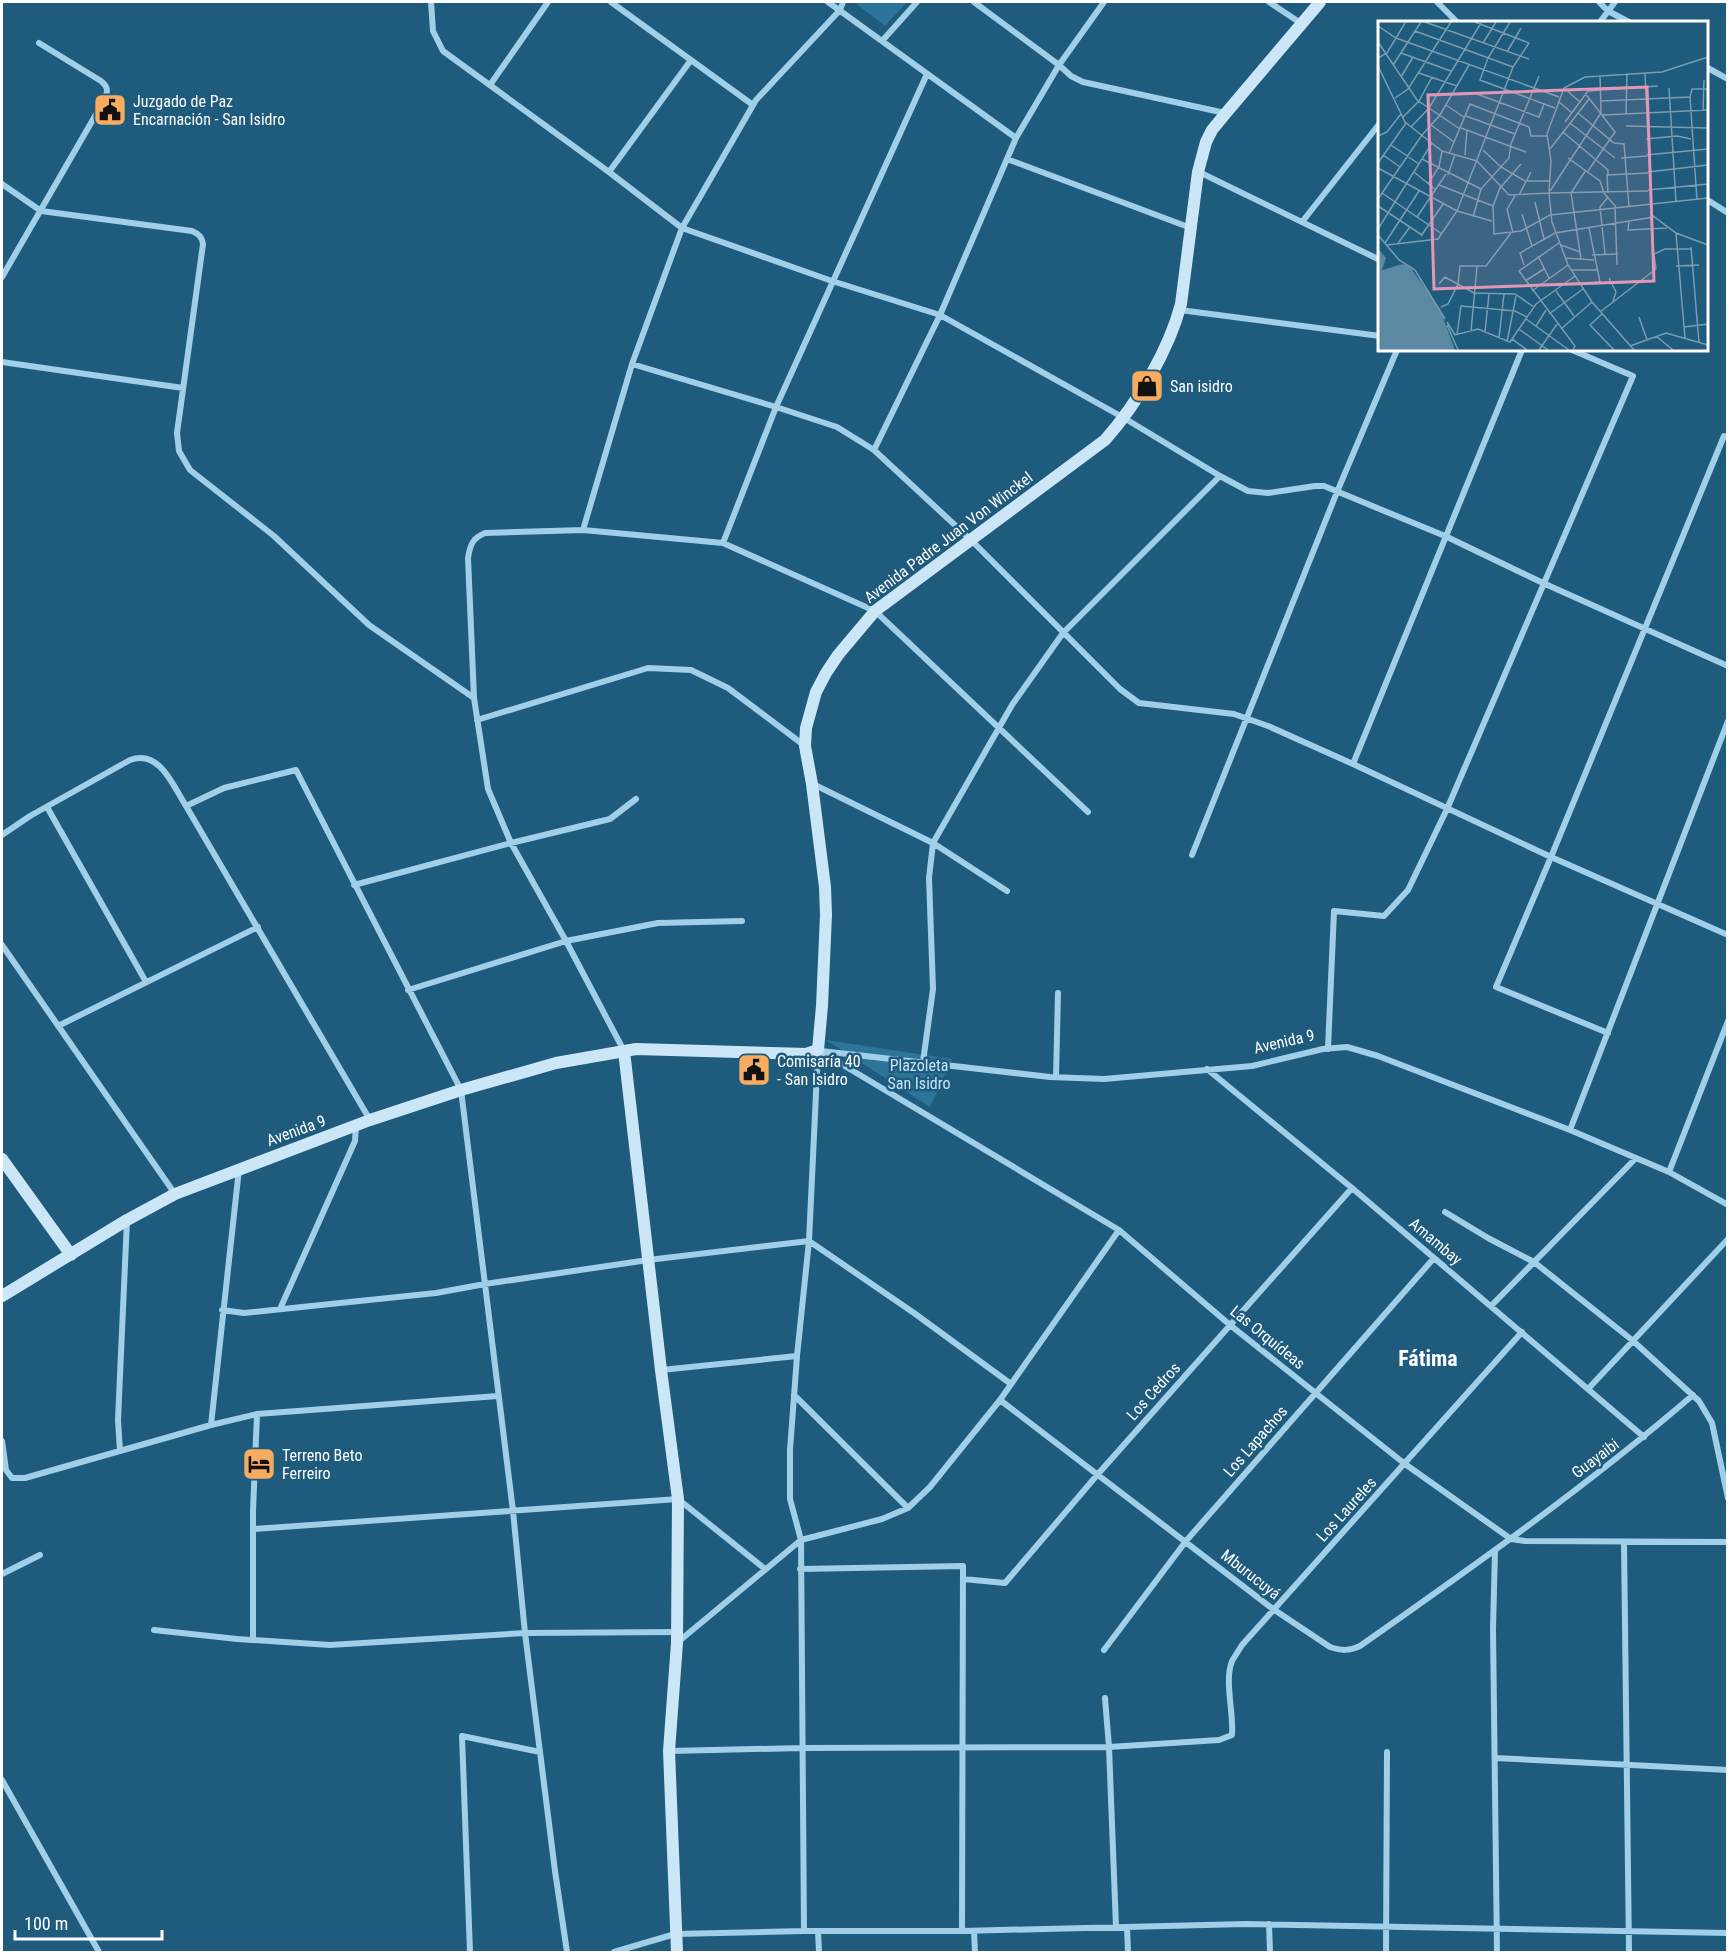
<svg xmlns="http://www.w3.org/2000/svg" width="1729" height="1954" font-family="'Roboto Condensed',sans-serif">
<rect width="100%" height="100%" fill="#1e5b7d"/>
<path fill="#2d7499" d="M854,2H907L885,26Z
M826,1040L952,1059L930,1107Z"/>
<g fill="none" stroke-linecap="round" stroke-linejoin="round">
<path stroke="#a0cfe7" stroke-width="6" d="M431,2L433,31L443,51L609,172L682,228L832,281L940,315L1124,418L1220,476L1248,491L1268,493L1315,486H1324L1445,536L1543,583L1728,666
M611,2L753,105
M828,2L1016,138
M974,2L1059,65L1071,76L1083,82L1225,113
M1269,2L1302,24
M1437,2L1457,22
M1599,2L1608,11L1629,22
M1600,22L1615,2
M882,41L917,2
M1706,67L1728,79
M490,85L548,2
M1007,159L1191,228
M609,172L691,60
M1199,172L1380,260
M2,184L41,211L192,231C199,234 202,237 203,244L177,433L179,451L190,470L274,536L369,625L474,698
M1706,199L1728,213
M1302,222L1380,123
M2,277L106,97C108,89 107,86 101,81L39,43
M1180,310L1380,336
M2,362L183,388
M632,364L776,407L837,427L874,450L971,540L1120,689L1139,703L1234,714L1268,726L1353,764L1551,857L1728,935
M874,450L940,315L1016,138L1059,65L1104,2
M583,530L632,364L682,228L756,100L840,10L843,2
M723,543L776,407L927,74
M477,720L648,668L691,670L728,688L805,746
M1353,764L1522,350
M813,784L933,843L1007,891
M186,806L224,788L296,770L461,1090L513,1511L525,1633L555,1871L567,1952
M47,807L146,982
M2,835L30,816L130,760C160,749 173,786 186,806L370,1120
M1192,855L1337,492L1397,350
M354,885L511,843L610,819L636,799
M2,945L175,1194
M408,990L566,941L658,923L742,921
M58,1026L258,927
M1608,1033L1496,987L1551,857L1724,436
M1328,1049L1334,911L1384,916L1408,890L1447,809L1633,376L1572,350
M818,1050L1119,1230L1230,1325L1405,1464L1511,1539L1525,1541L1728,1542
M624,1051L566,941L511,843L488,789L474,698L468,558C470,546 472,538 485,533L583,530L723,543L875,611L1088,812
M821,1051L1050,1077L1104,1079L1252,1066L1323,1049L1347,1047L1378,1056L1570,1130L1669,1172L1728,1205
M923,1062L933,989L929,878L933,843L1012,705L1063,633L1220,476
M1207,1069L1352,1188L1644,1437
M1056,1077L1058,993
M1570,1130L1728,721
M1669,1172L1728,1021
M1445,1212L1488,1238L1534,1262L1632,1340L1699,1401L1712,1423L1728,1498
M1491,1306L1636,1158
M280,1309L355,1141L356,1125
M222,1310L244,1313L436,1293L485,1284L648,1260L809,1241L914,1313L1011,1384
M661,1370L797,1356
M1588,1389L1728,1239
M794,1395L908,1508
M1000,1400L1273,1609L1330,1647C1342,1651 1349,1651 1360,1646C1474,1566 1587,1486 1693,1395
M211,1425L239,1169
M2,1441L6,1470L12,1478H25L211,1425L257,1414L498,1396
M120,1451L118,1420L127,1220
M254,1529L678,1499L765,1569
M1624,1542L1629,1952
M1495,1551L1493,1629L1497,1952
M800,1569L963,1566L962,1931
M2,1574L40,1555
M963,1579L1005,1583L1098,1474L1352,1188
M154,1630L237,1639L330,1645L525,1633L677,1632
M253,1640V1511L257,1414
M678,1642L801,1540L882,1519L908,1508L930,1487L1000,1400L1119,1230
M1104,1650L1186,1541L1434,1258
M1105,1698L1109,1747L1116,1927
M670,1751L802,1748L1109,1747L1219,1740L1232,1735C1234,1713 1224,1681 1232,1661C1235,1656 1239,1650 1242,1645L1522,1332
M1495,1758L1728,1770
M2,1780L99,1952
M1269,1924L1270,1952
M1127,1927L1128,1952
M804,1931L801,1540L790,1499V1450L797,1356L809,1241L818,1051
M818,1931L819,1952
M974,1931L975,1952
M470,1952L462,1736L540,1752
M614,1952L675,1934L804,1931H962L1245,1924L1728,1933
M1386,1952L1387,1752"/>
<path stroke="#cbe6f6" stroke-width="12" d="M624,1051L661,1370L678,1499L677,1643L669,1751L677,1952
M2,1159L71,1255
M2,1296L127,1220L175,1194L370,1120L461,1090L556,1063L636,1049L806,1054L818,1050L822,1006L826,915L825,887L812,784L805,746L806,728L816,692L826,673L838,655L875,611L1105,440C1137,404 1169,350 1181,304L1198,172L1206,142L1212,130L1226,113L1320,2"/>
</g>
<defs>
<g id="civic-square" transform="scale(1.725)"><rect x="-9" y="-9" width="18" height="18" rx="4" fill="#f7ac5f" stroke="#1e5b7d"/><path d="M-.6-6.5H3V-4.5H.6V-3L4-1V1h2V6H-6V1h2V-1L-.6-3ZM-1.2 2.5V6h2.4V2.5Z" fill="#111"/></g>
<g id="shop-square" transform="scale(1.725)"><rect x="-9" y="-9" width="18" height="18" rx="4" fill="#f7ac5f" stroke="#1e5b7d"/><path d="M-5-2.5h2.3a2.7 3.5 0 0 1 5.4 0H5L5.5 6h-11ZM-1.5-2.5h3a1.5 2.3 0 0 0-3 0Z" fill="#111"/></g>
<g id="hotel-square" transform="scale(1.725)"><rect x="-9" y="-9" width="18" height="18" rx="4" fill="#f7ac5f" stroke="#1e5b7d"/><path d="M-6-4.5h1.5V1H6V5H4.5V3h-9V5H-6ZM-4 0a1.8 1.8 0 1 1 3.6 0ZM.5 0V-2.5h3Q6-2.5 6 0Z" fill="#111"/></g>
</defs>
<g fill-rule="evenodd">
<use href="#civic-square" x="110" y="110"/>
<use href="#shop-square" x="1147" y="386"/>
<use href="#civic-square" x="754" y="1070"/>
<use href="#hotel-square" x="259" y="1464"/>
</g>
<g text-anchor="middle" stroke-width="5" stroke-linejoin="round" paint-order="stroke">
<g font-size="16" fill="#fff" stroke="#1e5b7d" text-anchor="start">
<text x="133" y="107">Juzgado de Paz<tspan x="133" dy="18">Encarnación - San Isidro</tspan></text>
<text x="1170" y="392">San isidro</text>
<text x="777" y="1067">Comisaría 40<tspan x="777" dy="18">- San Isidro</tspan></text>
<text x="282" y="1461">Terreno Beto<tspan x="282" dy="18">Ferreiro</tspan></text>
</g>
<g font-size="16" fill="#fff" stroke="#1e5b7d">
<text transform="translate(948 537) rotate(-37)" y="6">Avenida Padre Juan Von Winckel</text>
<text transform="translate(1284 1041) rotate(-13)" y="6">Avenida 9</text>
<text transform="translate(296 1130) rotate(-20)" y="6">Avenida 9</text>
<text transform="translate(1436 1241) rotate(40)" y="6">Amambay</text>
<text transform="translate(1268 1337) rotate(39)" y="6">Las Orquídeas</text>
<text transform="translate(1153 1391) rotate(-48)" y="6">Los Cedros</text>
<text transform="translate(1255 1441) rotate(-49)" y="6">Los Lapachos</text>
<text transform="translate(1595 1458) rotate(-37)" y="6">Guayaibi</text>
<text transform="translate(1346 1509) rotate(-48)" y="6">Los Laureles</text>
<text transform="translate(1251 1574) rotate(38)" y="6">Mburucuyá</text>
</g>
<g font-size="16" fill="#c4e5f6" stroke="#1e5b7d">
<text x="919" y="1071">Plazoleta<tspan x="919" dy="18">San Isidro</tspan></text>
</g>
<g font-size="22" font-weight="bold" fill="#fff" stroke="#1e5b7d">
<text x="1428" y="1366">Fátima</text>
</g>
</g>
<g transform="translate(1378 21)">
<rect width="330" height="330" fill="#1e5b7d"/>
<path d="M0,227L8,237L4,249L25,243L32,246L62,288L77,329H0Z" fill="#5b88a2"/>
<path fill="none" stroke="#789db1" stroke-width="1.5" d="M47,1L151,38M132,1L110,37L102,59L177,87M0,5L18,17L181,76M37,10L135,46M0,21L39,79L82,108M105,22L118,1M129,31L143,7M23,32L73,50M0,37L9,32L27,2M15,44L43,1M0,45L27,101L64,130L99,140L131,174L171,172L174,201L190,244L214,281L256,329M41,52L79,65M267,53L274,194L298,212L330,224M23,56L35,36M186,67L202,81M291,67L298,181M207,72L237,111L210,150M99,73L161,96L166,83M17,77L30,68L73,1M180,80L194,92M223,80L312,76M68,84L87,97M325,90L326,59M200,92L236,122L246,123L251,186M248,93L249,52M225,94L330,89M88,95L137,113M24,97L41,80L54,56M187,101L210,70L280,65M192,102L237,137M53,104L76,121M248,105L330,107M33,106L51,87L103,2M83,107L148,131M185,111L230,149V154M44,114L62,94L91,44M0,115L9,111L23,93M268,118L299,115L313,118M13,124L41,143M172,128L211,78M105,129L123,146L147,160H172M71,133L92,83L151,106L153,115H169M5,134L22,146M87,134L89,109M268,134L330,128M190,137L222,160L226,172L238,186M243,137L269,135M44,138L103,168M0,142L28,102M143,143L122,167L115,185L116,213L143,210L172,194L330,177M0,147L79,190L114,200M36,151L58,169M270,151L330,144M70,154L77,133M50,163L61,146L64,130M61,164L115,185M270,169L330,163M172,170L223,92L222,54M4,172L64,213M171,172L173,140L169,113L186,67L207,56L284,51L330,36M171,172L270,170M230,172L229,154L270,152M141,174L153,151M0,178L44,114M319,179L312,76L314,68H330M157,181L166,218M0,185L44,214M237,186L239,244M144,193L154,225M39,196L68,153M95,196L103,168L131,137L133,123L161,55M251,200L250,209L289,207M0,208L54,122M135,212L129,188L137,175M298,212L307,317M0,214L21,239L37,249L67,298M43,215L65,183M7,222L41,170M20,222L32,206M181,222L141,250L197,325L195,329M9,224L60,218L79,190L135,46L151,22L97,1M183,224L202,231M313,226L321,322M227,233L222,186L230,176M214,234L240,233M160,235L171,257M187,237L216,239M203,238L193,172L208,149M146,244L142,232L177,212L276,196M298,245L321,244M193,249H219M231,257L238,271L235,280M147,260L166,248M61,263L67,256L96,272L137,273L156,286M202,263L222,261L211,207M154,270L190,244M178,270L196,295M63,286L70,283L80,263L82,245H108L133,212M222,291L278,248L276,233L287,228H313M171,293L205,268M224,293L212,304L236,329M261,296L269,319M148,298L191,329M69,301L77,314L100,308L132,321L158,283L197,255M69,304L80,329M158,305L168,289M306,306L330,303M141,308L170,329M183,308L214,281M93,310L99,246M107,311L111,273M79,314L83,285L137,290L149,296M278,315L295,329M121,317L126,273M134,318L149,329M129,321L138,275M252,325L288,312L330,324M161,329L179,303"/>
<path fill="#e497b5" fill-opacity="0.15" stroke="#e497b5" stroke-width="3" d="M269,66L276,260L56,268L50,74Z"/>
<rect width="330" height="330" fill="none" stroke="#fff" stroke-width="3"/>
</g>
<rect width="1729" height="1954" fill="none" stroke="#ffffff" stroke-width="6"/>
<path d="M15 1930v9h147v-9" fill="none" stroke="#ffffff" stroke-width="3"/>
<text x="24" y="1930" font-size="18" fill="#ffffff" stroke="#1e5b7d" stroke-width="4.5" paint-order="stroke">100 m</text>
</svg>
